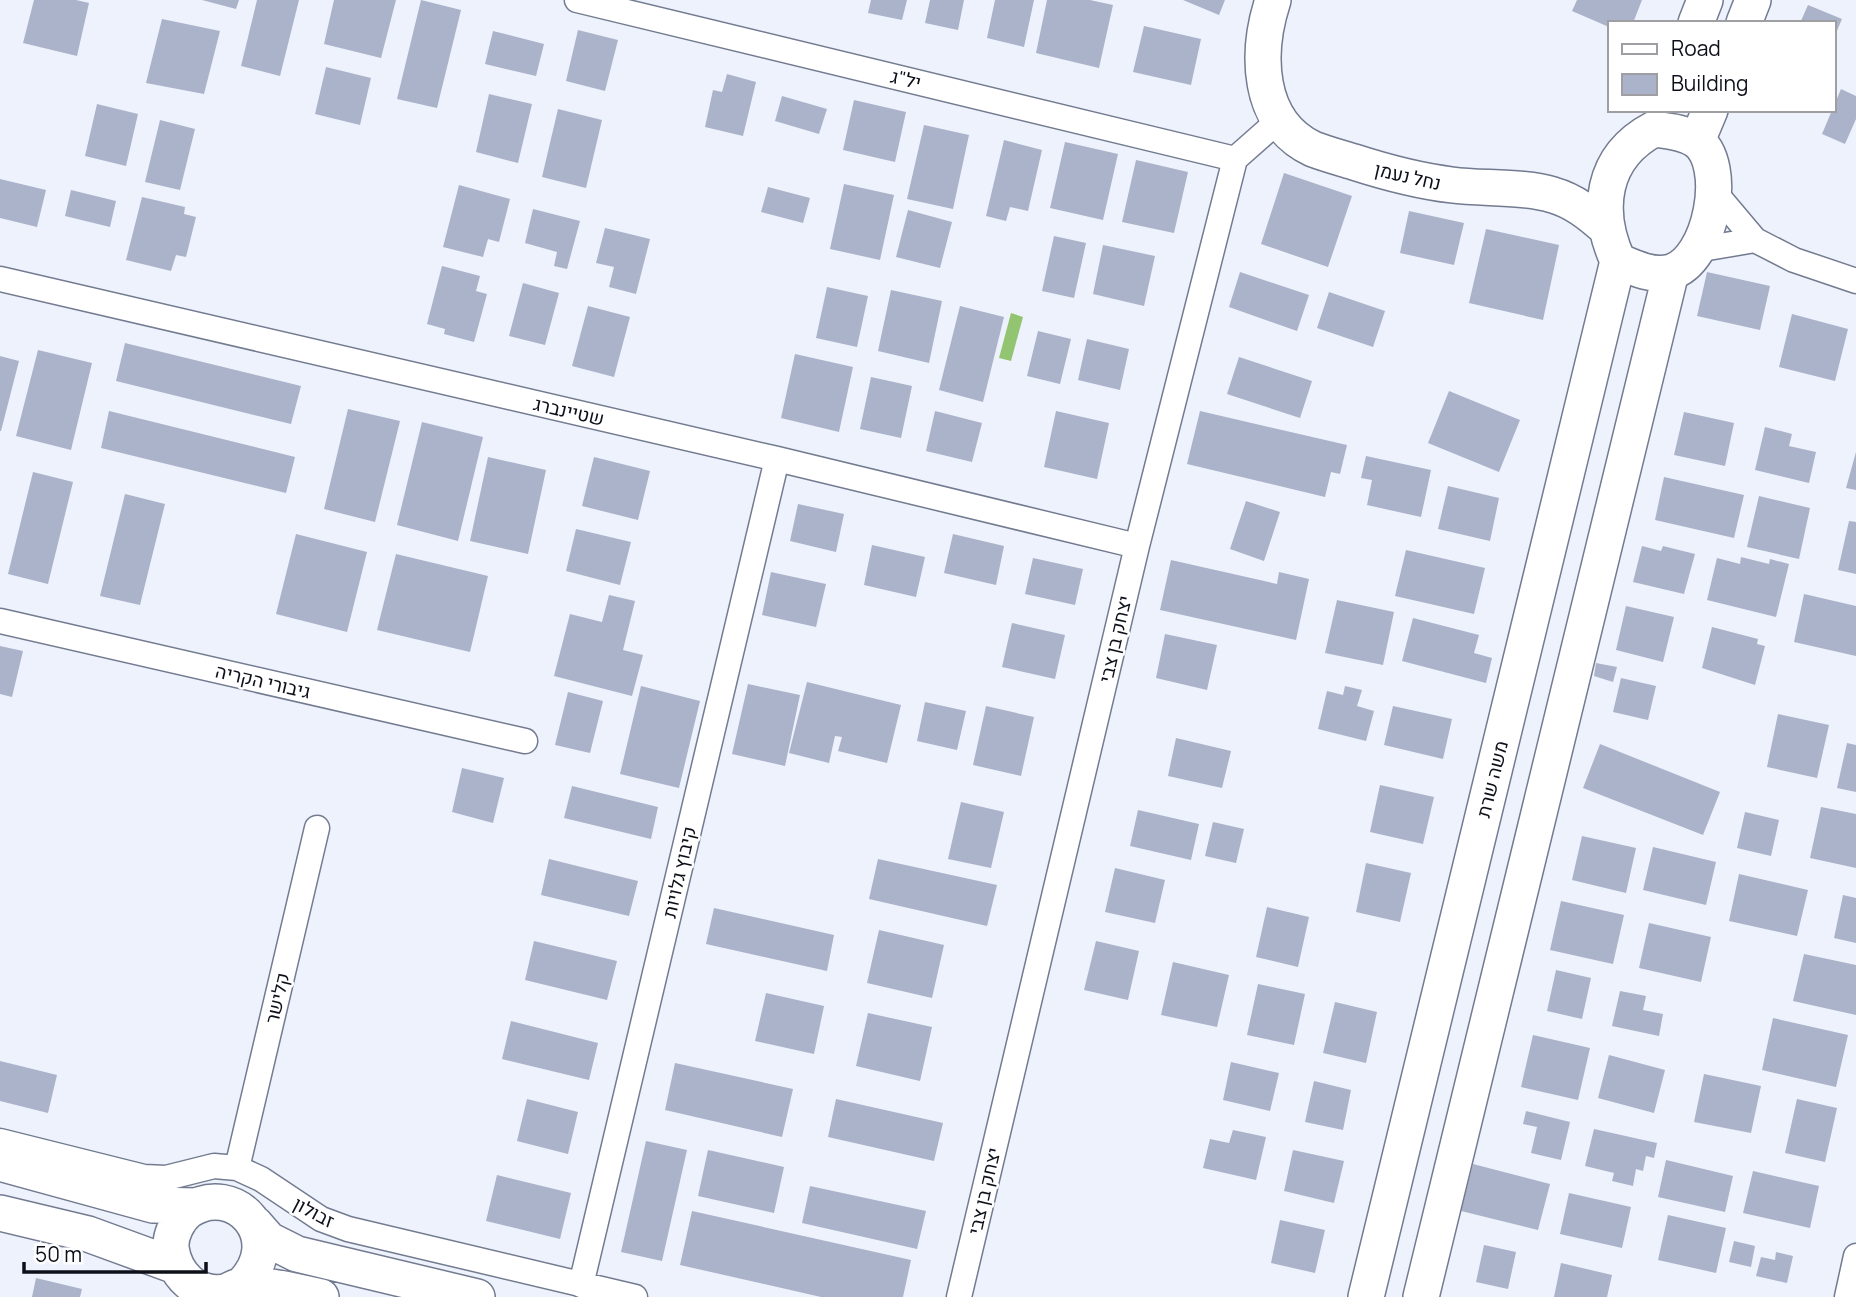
<svg xmlns="http://www.w3.org/2000/svg" width="1856" height="1297" font-family="Manrope,Heebo,sans-serif">
<rect width="100%" height="100%" fill="#eef2fc"/>
<path fill="#93c472" d="M1011,313L1023,317L1011,361L999,358Z"/>
<path fill="#abb3ca" d="M34,0H76L89,3L77,56L23,43Z
M202,0H239L236,9Z
M257,0H299L280,76L241,66Z
M334,0H396L381,58L324,44Z
M421,0L461,10L437,108L397,99Z
M871,0H907L902,20L868,13Z
M930,0H964L958,30L925,23Z
M995,0H1034L1024,47L987,38Z
M1047,0H1090L1113,5L1099,68L1036,53Z
M1183,0H1225L1219,15Z
M1577,0H1642L1633,23H1609V27L1572,11Z
M1808,5L1842,19L1833,40V23H1800Z
M162,19L220,31L204,94L146,83Z
M1144,26L1201,39L1191,85L1133,72Z
M578,30L618,40L605,91L566,81Z
M493,31L544,44L536,76L485,64Z
M326,67L371,78L360,125L315,114Z
M727,74L756,82L743,136L705,127L713,90L722,92Z
M1841,89L1856,96V119L1845,144L1822,134Z
M489,94L532,104L518,163L476,152Z
M782,96L827,109L819,134L775,121Z
M854,100L906,112L895,162L843,150Z
M97,104L138,114L126,166L85,156Z
M558,109L602,120L586,188L542,177Z
M160,120L195,129L180,190L145,182Z
M924,125L969,135L953,209L907,199Z
M1004,140L1042,150L1028,211L1010,207L1006,221L986,216Z
M1065,142L1118,154L1103,220L1050,208Z
M1136,160L1188,172L1174,233L1122,222Z
M1284,173L1352,196L1328,267L1261,244Z
M0,179L46,190L37,227L0,218Z
M844,184L894,195L880,260L830,249Z
M459,185L510,199L499,242L488,239L483,257L443,247Z
M768,187L810,198L803,223L761,212Z
M71,190L116,201L110,227L65,216Z
M142,197L185,207L184,214L196,217L186,257L176,255L171,271L126,260Z
M533,209L580,221L567,269L554,266L557,252L525,243Z
M908,210L952,222L940,268L896,257Z
M1409,211L1464,223L1454,265L1400,253Z
M605,228L650,239L636,294L609,287L614,267L596,263Z
M1486,229L1559,245L1543,320L1469,303Z
M1054,236L1086,243L1074,298L1042,291Z
M1103,245L1155,256L1144,306L1093,294Z
M442,266L480,276L476,291L487,294L474,342L444,334L445,329L427,324Z
M1240,272L1309,295L1297,331L1229,307Z
M1707,272L1770,286L1760,330L1697,316Z
M523,283L559,293L545,345L509,336Z
M827,287L868,296L857,347L816,338Z
M891,290L942,301L929,363L878,351Z
M1329,292L1385,311L1373,347L1317,328Z
M588,306L630,317L614,377L572,366Z
M960,306L1004,317L983,402L939,390Z
M1792,314L1848,329L1835,381L1779,367Z
M1038,331L1071,339L1060,384L1027,376Z
M1087,339L1129,349L1120,390L1078,380Z
M125,343L301,386L291,424L116,381Z
M38,350L92,363L71,450L16,436Z
M795,354L853,367L839,432L781,418Z
M0,356L19,361L1,431H0Z
M1239,357L1312,381L1300,418L1227,394Z
M871,377L912,386L901,438L860,429Z
M1449,391L1520,420L1499,472L1428,443Z
M348,409L400,421L375,522L324,509Z
M109,411L295,457L286,493L101,448Z
M935,411L982,423L972,462L926,451Z
M1056,411L1109,423L1097,479L1044,467Z
M1200,411L1347,445L1340,474L1331,472L1325,497L1187,464Z
M1684,412L1734,423L1725,466L1674,455Z
M422,422L483,437L458,541L397,525Z
M1765,427L1792,434L1789,446L1816,452L1809,483L1755,470Z
M1856,452V490L1846,488Z
M1366,456L1431,470L1421,517L1367,505L1372,480L1361,478Z
M488,457L546,470L528,554L470,541Z
M594,457L650,471L638,520L582,506Z
M33,472L73,482L48,584L8,574Z
M1664,477L1744,495L1734,538L1655,520Z
M1448,486L1499,498L1490,541L1438,529Z
M125,494L165,504L140,605L100,596Z
M1759,496L1810,508L1799,559L1747,547Z
M1246,501L1280,512L1264,561L1230,549Z
M798,504L844,514L836,552L790,541Z
M1849,521L1856,522V574L1838,570Z
M576,529L631,542L620,585L566,571Z
M296,534L367,552L347,632L276,614Z
M953,534L1004,546L996,585L944,573Z
M872,545L925,557L916,597L864,585Z
M1642,546L1661,551L1663,546L1695,554L1684,594L1633,582Z
M1406,550L1485,568L1474,614L1395,596Z
M396,554L488,576L470,652L377,630Z
M1741,557L1769,564L1770,559L1789,564L1776,617L1707,600L1717,558L1740,564Z
M1033,558L1083,569L1075,605L1025,594Z
M1171,560L1277,584L1279,572L1309,579L1296,640L1160,610Z
M771,572L826,584L816,627L762,615Z
M1804,594L1856,606V656L1794,642Z
M609,595L635,601L623,650L643,655L632,696L554,676L570,614L602,622Z
M1337,600L1394,612L1383,665L1325,653Z
M1626,606L1674,617L1663,662L1616,650Z
M1413,618L1479,635L1474,653L1492,658L1486,683L1402,661Z
M1012,623L1065,635L1055,679L1002,667Z
M1712,627L1758,639L1757,644L1765,646L1755,685L1702,668Z
M1165,634L1217,645L1207,690L1156,678Z
M0,646L23,651L12,697L0,694Z
M1596,663L1617,667L1613,682L1594,676Z
M1621,678L1656,686L1648,720L1613,712Z
M807,682L901,705L887,763L838,751L842,737L835,736L829,763L789,753Z
M748,684L800,695L785,766L732,754Z
M641,686L700,701L679,788L620,774Z
M1345,686L1362,690L1357,706L1374,711L1366,741L1318,729L1327,691L1343,695Z
M568,692L603,701L590,753L555,745Z
M925,702L966,711L957,750L917,741Z
M986,706L1034,717L1021,776L973,765Z
M1393,706L1452,719L1443,759L1384,745Z
M1778,714L1829,725L1817,778L1767,767Z
M1176,738L1231,751L1222,788L1168,776Z
M1847,743L1856,745V792L1837,788Z
M1600,744L1720,792L1703,835L1583,788Z
M462,768L504,778L493,823L452,812Z
M1380,785L1434,797L1423,844L1370,832Z
M572,786L658,807L651,839L564,818Z
M961,802L1004,812L991,868L948,859Z
M1821,807L1856,814V868L1810,858Z
M1138,810L1199,824L1191,860L1130,846Z
M1745,812L1779,820L1771,856L1737,848Z
M1213,822L1244,829L1236,863L1205,856Z
M1582,836L1636,848L1626,893L1572,880Z
M1653,847L1716,862L1706,905L1643,890Z
M549,859L638,881L629,916L541,895Z
M878,859L997,885L987,926L869,899Z
M1366,863L1411,873L1400,922L1356,912Z
M1115,868L1165,880L1155,923L1105,912Z
M1739,874L1808,890L1797,936L1729,921Z
M1843,895L1856,898V943L1834,938Z
M1561,901L1624,915L1613,964L1550,950Z
M1267,907L1309,917L1298,967L1256,957Z
M714,908L834,935L827,971L706,944Z
M1649,923L1711,937L1701,982L1639,968Z
M879,930L944,945L932,998L867,983Z
M534,941L617,961L607,1000L525,980Z
M1096,941L1139,951L1128,1000L1084,990Z
M1804,954L1856,965V1015L1793,1001Z
M1173,962L1229,975L1217,1027L1161,1015Z
M1556,970L1591,978L1582,1019L1547,1011Z
M1258,984L1305,994L1294,1045L1247,1035Z
M1620,991L1646,996L1643,1010L1663,1014L1659,1036L1612,1026Z
M766,993L824,1006L814,1054L755,1041Z
M1335,1002L1377,1012L1366,1063L1323,1053Z
M868,1013L932,1027L920,1081L856,1066Z
M1773,1018L1848,1035L1836,1087L1762,1070Z
M511,1021L598,1043L589,1080L502,1059Z
M1533,1035L1590,1048L1578,1100L1521,1087Z
M1609,1055L1665,1070L1654,1113L1598,1098Z
M0,1061L57,1075L48,1113L0,1101Z
M1231,1062L1279,1073L1270,1111L1223,1100Z
M675,1063L793,1089L782,1137L665,1110Z
M1704,1074L1761,1086L1751,1133L1694,1122Z
M1314,1081L1351,1090L1343,1130L1305,1122Z
M527,1099L578,1112L568,1154L517,1141Z
M836,1099L943,1123L934,1161L828,1137Z
M1797,1099L1837,1108L1825,1162L1785,1153Z
M1526,1111L1570,1122L1561,1160L1531,1153L1537,1127L1523,1124Z
M1594,1129L1657,1143L1654,1158L1646,1156L1643,1171L1636,1169L1633,1186L1612,1181L1614,1173L1585,1166Z
M1233,1130L1266,1137L1256,1180L1203,1168L1210,1139L1229,1143Z
M646,1141L687,1150L662,1261L621,1252Z
M708,1150L784,1167L774,1213L698,1196Z
M1293,1150L1344,1161L1334,1203L1284,1191Z
M1666,1160L1733,1176L1725,1212L1658,1197Z
M1473,1164L1550,1184L1538,1230L1461,1211Z
M1753,1171L1819,1186L1810,1228L1743,1213Z
M497,1175L571,1193L560,1239L486,1221Z
M810,1186L926,1211L917,1249L802,1223Z
M1569,1193L1631,1207L1622,1248L1560,1234Z
M692,1211L911,1260L903,1297H821L680,1265Z
M1668,1215L1726,1228L1716,1273L1658,1260Z
M1280,1220L1325,1230L1315,1273L1271,1263Z
M1734,1241L1755,1246L1751,1267L1729,1262Z
M1484,1245L1516,1252L1508,1289L1476,1282Z
M1776,1252L1793,1256L1787,1283L1756,1276L1761,1257L1775,1260Z
M1561,1263L1612,1275L1607,1297H1554Z
M36,1278L82,1289L80,1297H32Z"/>
<g fill="none" stroke-linecap="round" stroke-linejoin="round">
<g stroke="#737b91" stroke-width="27">
<path id="street" d="M577,0L1235,159
M1712,189L1755,240L1794,260L1856,281
M1696,250L1755,240
M0,279L777,459L1137,546
M0,621L525,741
M0,1141L144,1177L166,1178L214,1166L237,1168L261,1179L321,1219L348,1229L635,1297
M237,1168L317,828
M581,1285L777,459
M959,1297L1137,546L1235,159L1278,121
M1847,1297L1856,1256"/>
</g>
<g stroke="#737b91" stroke-width="38">
<path id="secondary" d="M1273,0C1256,52 1256,122 1313,149C1326,154 1341,158 1354,162C1385,172 1419,181 1452,185C1482,189 1524,186 1553,195C1574,201 1590,214 1606,228
M1696,23L1705,0
M1744,23L1753,0
M1654,129C1668,131 1683,132 1696,140C1730,164 1711,261 1671,272C1653,277 1634,268 1618,261C1595,211 1601,157 1654,129Z
M1697,141L1710,110
M0,1163L153,1205L197,1206
M0,1213L88,1234L173,1265
M255,1224L269,1240L297,1254L477,1297
M241,1286C290,1239 234,1179 188,1211C178,1219 170,1235 171,1248C175,1275 196,1297 226,1292C231,1290 236,1286 241,1286C266,1283 297,1292 321,1297
M1366,1297L1618,261
M1421,1297L1671,272"/>
</g>
<use href="#street" stroke="#fff" stroke-width="24"/>
<use href="#secondary" stroke="#fff" stroke-width="35"/>
</g>
<g text-anchor="middle" stroke-width="5" stroke-linejoin="round" paint-order="stroke">
<g font-size="19" fill="#0e1019" stroke="#fff">
<text transform="translate(906 79) rotate(14)" y="7">יל"ג</text>
<text transform="translate(1408 176) rotate(13)" y="7">נחל נעמן</text>
<text transform="translate(569 411) rotate(13)" y="7">שטיינברג</text>
<text transform="translate(1115 639) rotate(-77)" y="7">יצחק בן צבי</text>
<text transform="translate(263 681) rotate(13)" y="7">גיבורי הקריה</text>
<text transform="translate(1492 779) rotate(-76)" y="7">משה שרת</text>
<text transform="translate(679 872) rotate(-77)" y="7">קיבוץ גלויות</text>
<text transform="translate(277 998) rotate(-77)" y="7">קלישר</text>
<text transform="translate(984 1191) rotate(-77)" y="7">יצחק בן צבי</text>
<text transform="translate(314 1212) rotate(28)" y="7">זבולון</text>
</g>
</g>
<rect x="1608" y="21" width="228" height="91" fill="#ffffff" stroke="#9f9fa3" stroke-width="2"/>
<rect x="1622" y="44" width="35" height="10" fill="#ffffff" stroke="#9f9fa3" stroke-width="2"/>
<text x="1671" y="56" font-size="21" fill="#0e1019">Road</text>
<rect x="1622" y="74" width="35" height="21" fill="#abb3ca" stroke="#9f9fa3" stroke-width="2"/>
<text x="1671" y="91" font-size="21" fill="#0e1019">Building</text>
<path d="M24 1262v10h182v-10" fill="none" stroke="#0e1019" stroke-width="3.5"/>
<text x="35" y="1262" font-size="21" fill="#0e1019" stroke="#ffffff" stroke-width="5" paint-order="stroke">50 m</text>
</svg>
